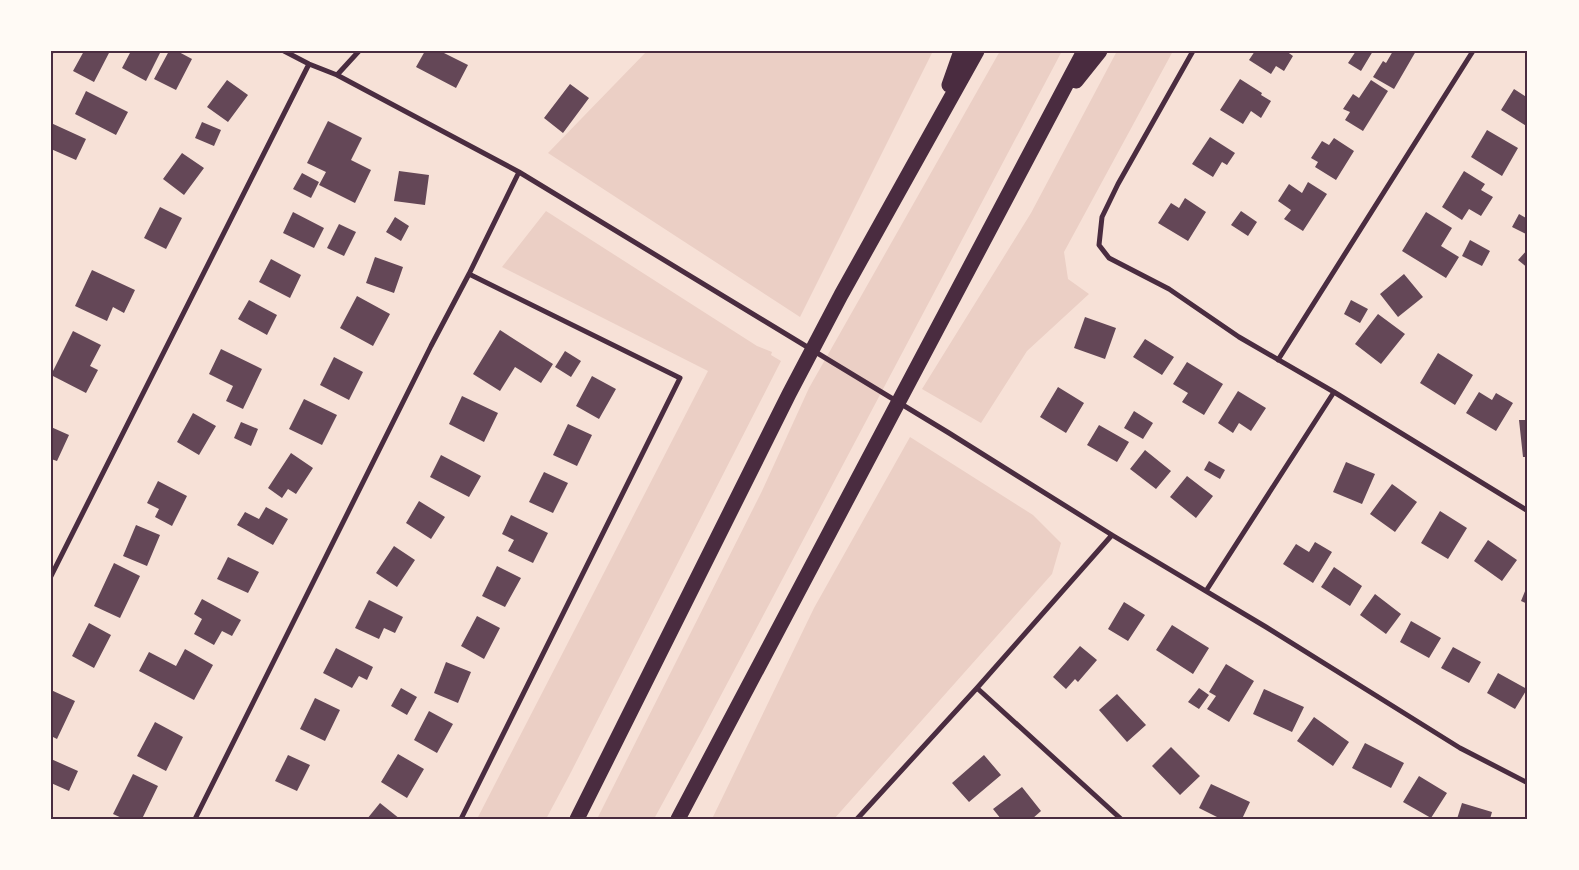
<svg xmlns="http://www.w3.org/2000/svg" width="1579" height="870" font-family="Poppins,sans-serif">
<rect width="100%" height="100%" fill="#f7e1d7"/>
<path fill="#ebcfc5" d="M647,51H933L800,317L548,153Z
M1000,51H1062L702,731L654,819H597L762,491L809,388Z
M1117,51H1173L1064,252L1068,279L1089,294L1027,351L981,423L922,389L1031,213Z
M546,211L757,346L772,352L771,355L781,361L569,776L546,819H477L708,371L502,267Z
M910,437L1033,515L1061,543L1052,574L834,819H712L814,608Z"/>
<path fill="#644757" d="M84,51H110L94,82L73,71Z
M131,51H161L146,81L122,68Z
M169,51H177L192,59L176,90L154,79Z
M425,51H440L468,65L456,88L416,67Z
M1255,51H1286L1293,56L1284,71L1276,66L1271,74L1249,60Z
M1356,51H1373L1361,71L1348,63Z
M1393,51H1416L1394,89L1373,77L1383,61L1386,63Z
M1240,79L1262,93L1261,95L1271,101L1261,118L1251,111L1243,124L1220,110Z
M227,80L248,95L228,122L207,107Z
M1371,80L1388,91L1363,131L1345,120L1350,112L1343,109L1353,94L1359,98Z
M570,84L589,98L563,133L544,118Z
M1514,89L1528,98V127L1501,110Z
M86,91L128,112L116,135L75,114Z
M328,121L362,138L351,160L371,170L355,203L319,185L326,172L307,163Z
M202,122L221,130L214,146L195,138Z
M51,123L86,139L76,160L51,149Z
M1487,130L1518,148L1502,176L1471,157Z
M1210,137L1235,153L1227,165L1222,162L1213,177L1192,164Z
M1334,138L1354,151L1336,180L1315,167L1318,162L1311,158L1322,141L1329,145Z
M182,153L204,168L184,195L163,179Z
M399,171L429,175L425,205L394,201Z
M1464,171L1485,184L1481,190L1493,197L1481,216L1469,209L1462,220L1442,207Z
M302,173L319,182L311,198L293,189Z
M1308,182L1327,194L1303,231L1284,219L1291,210L1278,201L1289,184L1302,193Z
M1185,198L1206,212L1188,241L1158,223L1171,203L1179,208Z
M160,207L182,218L166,249L144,238Z
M1241,211L1257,222L1248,236L1231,225Z
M293,212L324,228L314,248L283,233Z
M1426,212L1452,228L1441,246L1459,257L1446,278L1402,251Z
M1519,214L1528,219V235L1512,227Z
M395,217L409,226L401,241L386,232Z
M339,224L356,232L344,256L327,248Z
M1470,240L1490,251L1482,266L1462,256Z
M1528,249V268L1518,260Z
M375,257L403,267L394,293L366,283Z
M271,259L301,275L290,298L259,282Z
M92,270L135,290L124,313L113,307L107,321L75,306Z
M1404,274L1423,297L1398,317L1380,294Z
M357,296L390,314L373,346L340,328Z
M249,300L277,315L267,335L238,319Z
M1351,300L1368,309L1360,323L1344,314Z
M1378,314L1405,334L1381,364L1355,344Z
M1085,317L1116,328L1105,359L1074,348Z
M500,330L553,364L541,383L515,367L500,391L473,374Z
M73,331L101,345L90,366L98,370L86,393L51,375Z
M1145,339L1174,357L1162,375L1133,357Z
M221,349L262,369L243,409L226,401L233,386L209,374Z
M565,351L581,361L571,377L555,367Z
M1438,353L1473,375L1455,405L1420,383Z
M334,357L363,372L349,400L320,385Z
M1187,362L1223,384L1204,415L1182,402L1188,393L1173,384Z
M592,376L616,389L599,419L576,406Z
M1058,387L1084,403L1066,433L1040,417Z
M1238,391L1266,408L1251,431L1239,423L1233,433L1218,423Z
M1479,392L1492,400L1496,393L1513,403L1496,431L1466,413Z
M462,396L498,413L484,442L449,424Z
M304,399L337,415L322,445L289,429Z
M1134,411L1153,423L1143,439L1124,428Z
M193,413L216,426L199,455L177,442Z
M1519,420H1528V457H1523Z
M241,422L258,429L251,446L234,438Z
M568,424L592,435L577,466L553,455Z
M1099,425L1129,442L1117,462L1087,445Z
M51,427L69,435L57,461L51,459Z
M1145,450L1171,471L1156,489L1130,469Z
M291,453L313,468L296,494L288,489L282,498L268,488Z
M441,455L481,476L469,497L430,477Z
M1209,461L1225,470L1220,479L1204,470Z
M1346,462L1375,474L1362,504L1333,492Z
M544,472L568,483L553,513L529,502Z
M1187,476L1213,496L1196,518L1170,497Z
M158,481L187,496L172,526L155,517L159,509L147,503Z
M1392,484L1417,502L1395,532L1370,514Z
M419,501L445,517L431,539L406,523Z
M266,507L288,519L273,545L237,525L245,512L259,519Z
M1440,511L1467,528L1448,559L1421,543Z
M511,515L548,533L533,563L508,551L514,540L502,534Z
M136,525L160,535L147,566L123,556Z
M1488,540L1517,560L1502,581L1474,561Z
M1315,542L1332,552L1313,583L1283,564L1296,544L1309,552Z
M394,546L415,560L397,587L376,573Z
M228,557L259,572L248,593L217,579Z
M114,563L140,576L120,618L94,606Z
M497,566L521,578L505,607L482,596Z
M1334,567L1362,586L1350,606L1321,587Z
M1528,584V604L1521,601Z
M1375,594L1401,614L1386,634L1360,615Z
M202,599L241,620L232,636L222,631L214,645L194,634L202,619L194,614Z
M369,600L403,617L395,633L384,628L379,639L355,628Z
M1124,602L1145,615L1128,641L1108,629Z
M477,616L500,628L484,659L461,646Z
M1411,621L1441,638L1429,658L1400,642Z
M89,623L111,635L94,668L72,656Z
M1172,625L1209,648L1193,674L1156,650Z
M1080,646L1097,660L1078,682L1075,679L1066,689L1053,677Z
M1453,647L1481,662L1469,683L1441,668Z
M336,648L373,667L367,680L359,676L352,688L323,673Z
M185,649L213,665L194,700L139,671L149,652L176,666Z
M446,662L471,672L458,703L434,693Z
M1226,664L1254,681L1229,722L1207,709L1216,696L1209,692Z
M1498,673L1527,689L1515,709L1487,693Z
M401,688L417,697L407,715L391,706Z
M1199,688L1209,695L1199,709L1188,702Z
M1264,689L1304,707L1292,732L1253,714Z
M51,690L75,701L57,739L51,736Z
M1117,694L1146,725L1127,742L1099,710Z
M315,698L340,710L325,741L300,729Z
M429,711L453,724L437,753L414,740Z
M1314,717L1349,742L1333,766L1297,741Z
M155,722L183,737L166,771L137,756Z
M1365,743L1404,763L1391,788L1352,768Z
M1171,747L1200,776L1180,795L1152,766Z
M398,754L424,769L407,798L381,782Z
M288,755L310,765L297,791L275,781Z
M984,755L1001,775L969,802L952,783Z
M51,759L78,771L69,791L51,783Z
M133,774L158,786L142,819H124L113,814Z
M1419,776L1447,793L1431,818L1403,802Z
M1211,784L1250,802L1242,819H1221L1199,808Z
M1022,787L1041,811L1032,819H1001L993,809Z
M380,803L400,819H367Z
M1462,803L1492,812L1490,819H1457Z"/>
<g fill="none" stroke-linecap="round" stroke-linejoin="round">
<path stroke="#4a2c40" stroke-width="5" d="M284,51L309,64L337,75L519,172L949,433L1112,535L1266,627L1460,748L1528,783
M1193,51L1118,184L1102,217L1099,245L1109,258L1169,289L1239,337L1334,392L1528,511
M51,52L52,51
M337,75L359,51
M1278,360L1473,51
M51,576L309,64
M1206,591L1334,392
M977,688L1121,819
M195,819L431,346L469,274L519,172
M461,819L680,378L469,274
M857,819L977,688L1112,535"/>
<path stroke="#4a2c40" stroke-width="15" d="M1076,81L1100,51
M949,85L961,51
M577,819L789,394L841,295L977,51
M678,819L1084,51"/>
</g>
<rect width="1579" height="870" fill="none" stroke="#fffaf5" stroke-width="105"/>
<rect x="52" y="52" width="1474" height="766" fill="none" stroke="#4a2c40" stroke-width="2"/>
</svg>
